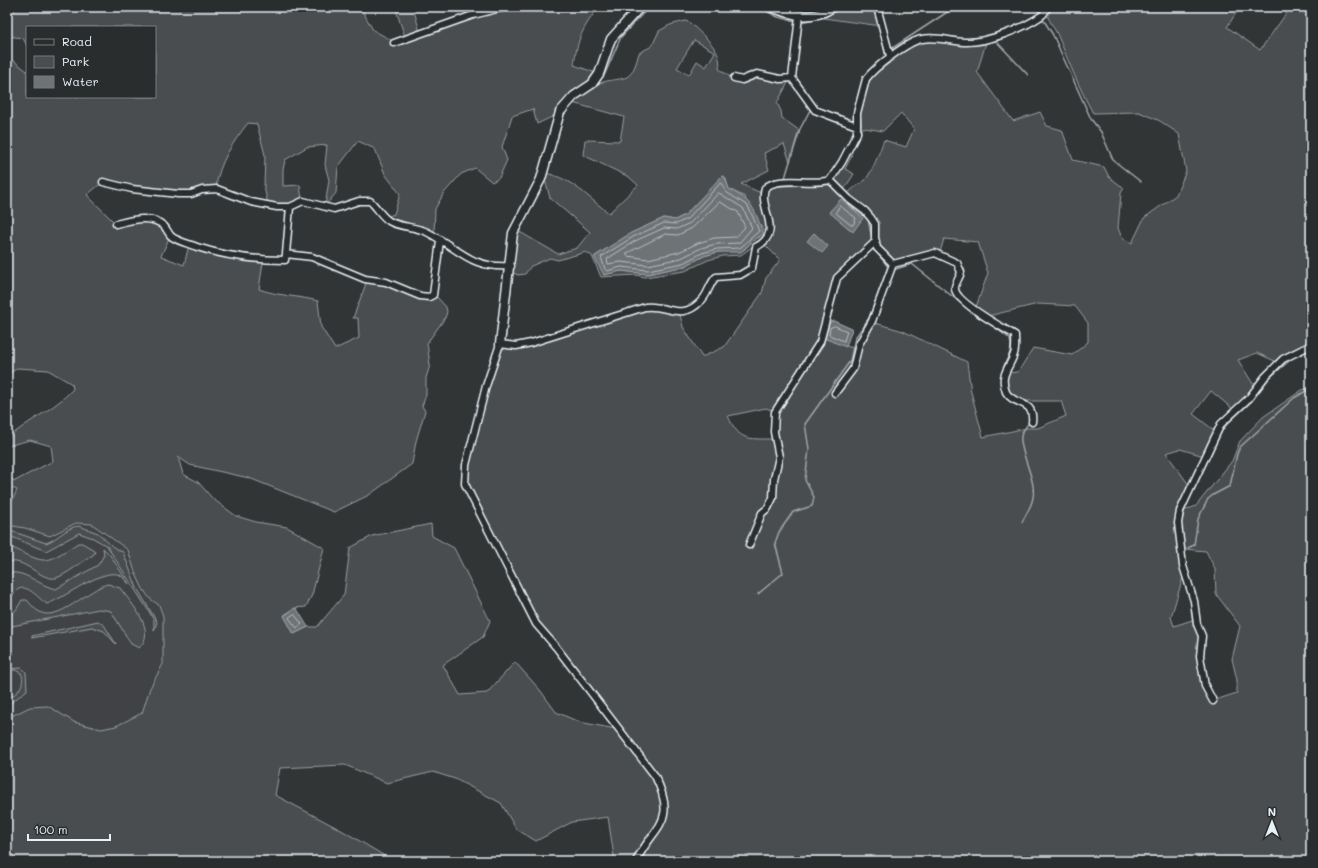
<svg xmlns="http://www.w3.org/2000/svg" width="1318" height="868" font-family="Mali,sans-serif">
<rect width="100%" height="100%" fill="#323536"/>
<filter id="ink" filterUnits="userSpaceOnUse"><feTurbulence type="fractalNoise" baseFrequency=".025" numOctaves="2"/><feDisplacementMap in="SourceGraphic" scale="8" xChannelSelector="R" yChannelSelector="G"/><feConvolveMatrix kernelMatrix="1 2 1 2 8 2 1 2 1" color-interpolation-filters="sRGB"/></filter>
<g filter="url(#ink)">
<path fill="#3f4244" d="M76,523L92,524L128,550L135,572L143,589L150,599L159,605L163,616V664L150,688L142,713L116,726L101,729L73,722L48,706L7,718V525L25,528L50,536Z"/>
<path fill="#494d4f" stroke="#989fa4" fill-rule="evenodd" d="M18,7H369L362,10L373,30L393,41L394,44L511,7H599C583,27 577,39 574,65L596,73L591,80L562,105L556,115L537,124L533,109L512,116L502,147L507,160L499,178L492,182L475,168L461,174L444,193L435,209L434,234C418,227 401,226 386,217L394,214L400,194L385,174L375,149L358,141L338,167L336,193L325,206L329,180L325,165L327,145L307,147L285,160L283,170V186L300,185L302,200L286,206L268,204L264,187L265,155L257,124L248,123C233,142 219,163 216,187L205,188L186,192L132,186L99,185L87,195L115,223L116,226C139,220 153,216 170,236L161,256L184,265L189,245L216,254L263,262L259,289C278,296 299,296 318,301L321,327L335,349L359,338L358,318H353L367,281L387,284L416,296H436L446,307L447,312L445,318L427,343L430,365L426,378V395L422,406L425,411L416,441L412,464L369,495L334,512L249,478L190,465L178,457L183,474L198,482L213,499L236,516L256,522L287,527L324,548L312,595L306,607L295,608L284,615L294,634L308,627H317L344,595L350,548L372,536L431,524L432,536L454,548L490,621L483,637L443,665L460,695L487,693L515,662L540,690L556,712L579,722L621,730L557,645L537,622L467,484V469L487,383L501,347H521L542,341L646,308H653L680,315L683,327L702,357L724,347L762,293L766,278L780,260L764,244C782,224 759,208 766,188C779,180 814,185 831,182C838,190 845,198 853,205C870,220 874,216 874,242L837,274L826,311L824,338L855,349L858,337L875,323L903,331L967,362L971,392L983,437L1027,428H1038L1066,416L1061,401H1027L1012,398L1007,390L1006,373L1018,372L1033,348L1072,355L1088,342V323L1075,306L1038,304L988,316L976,307L988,273L978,242L944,239L940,252H932L896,263L877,245C877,209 867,216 846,195C854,187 857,186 864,181C872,174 880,150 884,140L906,147L914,129L901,113L883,131L858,127V113L870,76L909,44L916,41L931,40L966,44L986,43L977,72L1013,121L1040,112L1047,126L1062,130L1073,160L1104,167L1109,177L1124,188L1121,193L1118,228L1122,238L1132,243L1144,218L1176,195L1186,171L1179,134L1160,121L1139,112L1093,113C1079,88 1069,62 1058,36C1055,28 1047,20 1047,11L1052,7H1240L1227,27L1260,50L1286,14V7H1311V319L1307,321L1311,329V343L1286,355L1277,362L1257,353L1238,360L1255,387L1248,397L1234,410L1211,391L1193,414L1215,431L1204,456L1180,449L1166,453L1189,485L1178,511L1177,524L1181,567L1184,574L1171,617L1174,626L1195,619L1200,635L1198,652L1204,686L1212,701L1237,693V680L1232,659L1240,626L1216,594L1215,569L1206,551L1183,549L1180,522L1181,512L1196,506L1232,461L1240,441L1263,417L1302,390L1311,388V861H610L614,857L608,817L572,822L536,841L516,829L501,803L455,779L433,772L387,783L345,765L280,768L275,795L343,831L393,861H7V718L30,707L48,706L74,722L101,729L116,726L142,713L150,688L163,664V616L159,605L150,599L143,589L135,572L128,550L92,524L76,523L50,536L25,528L7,525V506H10L17,490L7,486V476L15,481L53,461L51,446L30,440L7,446V439C28,420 54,410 73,389L72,384L48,370L17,368L7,376V64L14,61L27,71V97H155V27H27V46L23,38L7,36V18ZM766,408L777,412L776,437L780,461L776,458L773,439C748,439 739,441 728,416Z
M395,7H413L420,32L405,37Z
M837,7H876L881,26L816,17Z
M685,21L689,22C701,34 724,50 719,69L736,81L756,76L790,79L777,103L781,111L782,118L800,131L790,162L784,144L764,153L769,170L741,184L761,193L768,224L766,237L741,255L723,256L708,260L685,271L645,277L636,275L601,277L592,256L586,252L558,260L550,258L531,266L525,274L518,275L511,272L515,239L518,231L558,254L577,248L590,232L550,198L546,183H543L545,173C572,178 588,198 609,213L638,185L629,177L583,155L585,140L620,141L624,117L572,103C579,97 588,87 597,84C624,74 630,88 639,53L652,46L659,31L670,25ZM694,40L715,52L706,67L697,61L689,75L677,68ZM722,176L725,177L729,189L745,197L760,237L754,239L744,250L718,252L704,256L685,266L648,274L621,271L604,275L595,256L631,233L664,218L675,220L685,215Z
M848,155H852L845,169L854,174L843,191L833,177Z
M79,526L98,533L113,547L123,552L137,588L157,622L154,631V621L150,613L107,546L93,538L79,533L46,551L12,537L7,538V531H11L46,543C58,539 66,527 79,526Z
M78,543H82L94,550L95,552L93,555C83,561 66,575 56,578C40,581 24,556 7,563V549L11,547C48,565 43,565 78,543Z
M103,548L110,555L129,584C126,581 123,577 120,575C103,567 65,598 47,604C38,599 26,580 15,592C11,596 11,601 7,605V574C23,568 39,586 56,589L98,565L104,555Z
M108,584L120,588C131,603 158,631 139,648L131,644L111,611L99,609L7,627V618L16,610L22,600H27C31,604 34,609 38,611C57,625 90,587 108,584Z
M98,621L104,625L116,644L104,631L92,627L32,638V636Z
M22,668L26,672L27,690L7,706V698C18,695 26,683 21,673L15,670L7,671V669Z"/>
<path fill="#6e7376" stroke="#9fa5aa" d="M722,176L725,177L729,189C755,203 753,208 764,234L754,240L741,252H718L704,256L685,266L648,274L621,271L604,275L594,257L631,233L664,218L675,220L685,215Z
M841,199L863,218L853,232L829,212Z
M814,233L828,246L822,253L807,241Z
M834,321L852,329L846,347L824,338L827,323Z
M295,608L297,609L308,627L294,634L284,616Z"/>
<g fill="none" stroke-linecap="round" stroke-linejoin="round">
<path stroke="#b7bfc4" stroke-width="1" d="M721,183L726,192L748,206L759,231L740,248L717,249L702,253L683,263L648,270L621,267L607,271L605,269L601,257L633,237L664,223L676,224L687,219Z
M719,193L743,208L752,228L739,243L716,244L701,248L681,258L648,265L621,262L608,264L607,259L635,241L664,228L677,229L690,223Z
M720,202L738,212L745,227L736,237L714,238L698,243L679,252L648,259L627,256V253L665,234L678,235L692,228Z
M840,206L856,218L853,225H851L836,213Z
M835,326L847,331L844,341L829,335L830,328Z
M294,614L302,624L297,628L289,618Z"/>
<path stroke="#9fa5aa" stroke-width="1.5" d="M758,7L778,17L795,21
M1036,7L1040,13
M415,8L416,7
M801,22L827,16L840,7
M1037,22L1043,19L1053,35L1091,119L1101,132L1113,160L1141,182
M879,25L886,57
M1007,36L996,41L1028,75
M946,43L958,44
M984,43L989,42
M891,49L955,7
M794,75L808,95
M604,76L621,37L649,7
M872,76L889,63L887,60
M860,113L861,125
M842,167L861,132
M785,178L799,131L810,110
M776,186L830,184L855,210L868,219L872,239
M896,269L912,264L973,313
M988,322L1010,339C1014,356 1003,360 1002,375
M1302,353L1309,350
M1003,393L1007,399L1014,403
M1200,477L1221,432L1227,424L1252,401L1269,378L1295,356
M1195,486L1197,482
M1182,520L1186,504
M1022,522C1026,514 1032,506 1033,497C1037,479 1016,446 1022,433C1024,429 1027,426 1029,422L1028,412L1025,408
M1188,548L1194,545L1198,519L1208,499L1213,495L1230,486L1237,454L1240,447L1294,398L1311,388
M758,594L783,573L775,543L779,532L793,512L812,506L814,497L805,480L809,449L805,424L850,361L855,338L869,318L888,267L877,252"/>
<g stroke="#e8f1f8" stroke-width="9">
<path id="minor" d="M877,7L890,56
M799,16L792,78L815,110L857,126
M394,43L473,15L505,7
M734,78L742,80L757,74L780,79L792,78
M830,180L849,199L865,211L871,218L875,224V238L877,248L893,264L935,253L957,263L961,272C960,278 954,284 955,289C956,302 1003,328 1015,335C1015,341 1016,349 1014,354C1010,368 999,374 1006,392C1013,406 1035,399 1032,422
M103,182L132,189L178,194H191L202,190L217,189L251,202L277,207H290L303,201L334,209L359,201H370C377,207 381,216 389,221C401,228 415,226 427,232C460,249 470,269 511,266
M290,207L286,254L312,257L365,279L386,282L420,296L429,297L433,295L440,241
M116,224C131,220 151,214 164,226C167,229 168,233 171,236C176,241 190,244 197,247C225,256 256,260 285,260L286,254
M835,393L853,369L859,344L872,321L893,264
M749,545L762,513L768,508L773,498L774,479L779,457L774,432L775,412L820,342L837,278L876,241
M1213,701L1205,686L1200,656L1202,636L1197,624L1194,601L1183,566L1178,523L1180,511L1221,424L1249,398L1265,377L1283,359L1311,345
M636,861C655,824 678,823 655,776L556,647L536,624L465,484L466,465L486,386L500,344L516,346L531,343L645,307C667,304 681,322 701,301C708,295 709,284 716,277L740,275L752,268L756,247C785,232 758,209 765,188C779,175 811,186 830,180L842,162L857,133V113L866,79C874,68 908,41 922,39C935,36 950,41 964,42C987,43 1022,29 1041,16C1045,14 1045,10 1048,7"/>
</g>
<g stroke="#e8f1f8" stroke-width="11">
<path id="tertiary" d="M771,7C792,15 813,21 833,7
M500,344L513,233L541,179L560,112L574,96L592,84L599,74L611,39L640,7"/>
</g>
<use href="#minor" stroke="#2a2d2e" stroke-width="6"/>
<use href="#tertiary" stroke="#2a2d2e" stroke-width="8"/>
</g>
</g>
<rect width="1318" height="868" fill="none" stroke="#2a2d2e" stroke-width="24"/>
<rect x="12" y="12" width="1294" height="844" fill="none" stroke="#e8f1f8" stroke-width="1.5" filter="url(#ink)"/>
<rect x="26" y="26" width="130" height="72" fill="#2a2d2e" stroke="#767b7f"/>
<rect x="34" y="39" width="20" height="6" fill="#2a2d2e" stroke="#767b7f"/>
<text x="62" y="46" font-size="12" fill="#e8f1f8">Road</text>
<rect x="34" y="56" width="20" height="12" fill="#494d4f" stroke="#767b7f"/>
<text x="62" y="66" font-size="12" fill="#e8f1f8">Park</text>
<rect x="34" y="76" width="20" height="12" fill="#6e7376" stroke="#767b7f"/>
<text x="62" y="86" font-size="12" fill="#e8f1f8">Water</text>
<g transform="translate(1272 822)" stroke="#2a2d2e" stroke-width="3" paint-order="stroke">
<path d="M0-3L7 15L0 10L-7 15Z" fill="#e8f1f8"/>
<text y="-6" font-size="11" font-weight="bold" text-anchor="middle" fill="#e8f1f8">N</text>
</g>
<path d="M28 834v6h82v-6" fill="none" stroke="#e8f1f8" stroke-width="2"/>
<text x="34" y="834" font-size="12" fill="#e8f1f8" stroke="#2a2d2e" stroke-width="3" paint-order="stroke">100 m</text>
</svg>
